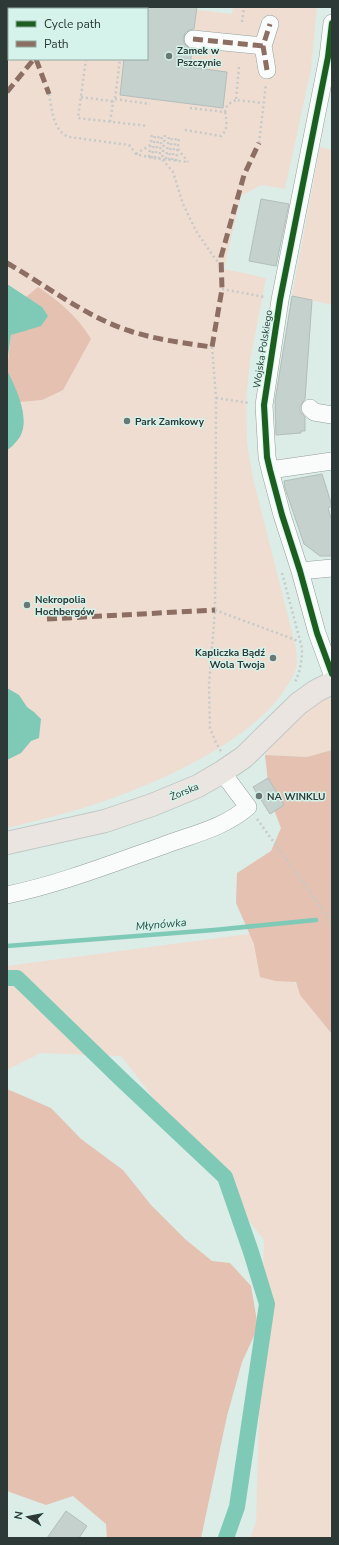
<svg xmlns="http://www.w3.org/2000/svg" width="339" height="1545" font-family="'Nunito Sans',sans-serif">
<rect width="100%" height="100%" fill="#dcece7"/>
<path fill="#efddd2" d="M7,7H130V9H9V59H124L120,95L223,108L227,72L190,67L197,10L232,14L233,7H317L311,69L285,189L261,185L241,196L224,269L266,278L250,360L246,399L247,444L253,478L296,648C296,652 297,657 297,661C297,670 292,678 287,686C253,744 143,790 80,809C56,816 31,822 7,828Z
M320,147L332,150V305L292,296Z
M332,697V750L307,757L265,755C282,730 304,707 332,697Z
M264,932L283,968L332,1031V1538H250L256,1523L264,1240L121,1056L41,1053L7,1070V966Z"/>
<path fill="#e4c1b0" d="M38,287C59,301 78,317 91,339L63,390L42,400L20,402L7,370L11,335L20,332L42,307L26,297Z
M332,750V1034L300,995L296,982L276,981L260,977L254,944L236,903L237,873L271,851L281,828L270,799L265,755L307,757Z
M7,1089L51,1108L81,1139L123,1170L151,1205L185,1239L212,1261L230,1263L251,1286L258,1327L242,1362L227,1416L201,1538H107L106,1524L73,1496L46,1505L7,1491Z"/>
<path fill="#7fc9b7" d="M7,284L42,307L48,316L41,326L11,335L7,363Z
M7,370C16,389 34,423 16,442C13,445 11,448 7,450Z
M7,688L19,695L27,707L34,712L41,719L39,738L31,741L21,753L7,760Z"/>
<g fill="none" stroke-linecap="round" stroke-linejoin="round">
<path stroke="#7fc9b7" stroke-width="4.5" d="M7,946L214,930L316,920"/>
<path stroke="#7fc9b7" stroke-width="16" d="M7,978H17L120,1078L225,1177L251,1252L267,1304L237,1507L226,1538"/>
</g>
<path fill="#c4d1cd" stroke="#b1beba" d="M147,7H197L194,29L189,30L185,33L183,38L184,43L188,47L192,49L190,67L227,72L223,108L120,95L124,59H147Z
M261,199L289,204L276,266L249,261Z
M292,296L312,300L305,399L300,406V411L305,417V431H301V433L276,435L275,401Z
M322,474L332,506L328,508L332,521V556H320L304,544L285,488L284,481Z
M268,778L284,805L270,814L253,787Z
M66,1511L87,1526L79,1538H47Z"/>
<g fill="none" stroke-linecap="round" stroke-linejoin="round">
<g stroke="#929e9b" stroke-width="18">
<path id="minor" d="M332,23L328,57L280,300L264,405L267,457L270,470L282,515L300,571L317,633L332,674
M193,39L263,46
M267,70L263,46L270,24
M310,408L314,412L332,415
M270,470L332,461
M300,571L332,568
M7,895C60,884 111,864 162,846C193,834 222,829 248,807L222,772"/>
</g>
<g stroke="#c0c9c6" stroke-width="24">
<path id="major" d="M7,843L105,821L152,805L198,786L222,772L244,757L298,704L316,691L332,683"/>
</g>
<path stroke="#c5cac8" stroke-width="2.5" stroke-dasharray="2 3" stroke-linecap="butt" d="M95,7V9
M125,9V7
M242,22L244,7
M86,59L78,118L148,126
M239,67L236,100L263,103
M49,94C52,110 53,131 69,137L129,145L136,154L152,158L188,162
M81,97L111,101L113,103L110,122
M115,99L150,104
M112,102L115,99L120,59
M190,108L225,112C226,105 230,103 236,100
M185,130L221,136C228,129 227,122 225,112
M165,135L162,159L173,172L183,204L196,231L216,260L222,264
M259,143L266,84
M178,149L188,162
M136,154L150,145
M149,157L152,133
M152,158L155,134
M155,158L159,134
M159,159L162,135
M166,159L169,136
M169,160L172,136
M172,160L176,137
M176,161L179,137
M222,289L265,297
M212,347L216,398L215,610L209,685L210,728L216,743L221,751
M216,398L249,403
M282,573L302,648C302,661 300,673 294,684
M215,610L301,642
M257,819L332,922"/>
<use href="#minor" stroke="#fafcfb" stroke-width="17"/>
<use href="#major" stroke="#ebe5e2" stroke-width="22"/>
<path stroke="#8d6e63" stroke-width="5" stroke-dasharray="10 5" stroke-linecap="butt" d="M42,9L43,7
M193,39L263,46
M36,59L49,94
M267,70L263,46L270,24
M7,92L34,59
M7,263C47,286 86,317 130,331C157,340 184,343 212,347L222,289L221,257L244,175L259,143
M47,619L215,610"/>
<g stroke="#d5f3ea" stroke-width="8">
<path id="cycleway" d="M332,23L328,57L280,300L264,405L267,457L270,470L282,515L300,571L317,633L332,674"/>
</g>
<use href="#cycleway" stroke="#1b5e20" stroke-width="6"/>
</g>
<g fill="#6a7874" stroke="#d5f3ea" stroke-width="1.5">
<circle cx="169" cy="56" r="4"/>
<circle cx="127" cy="421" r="4"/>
<circle cx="27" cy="605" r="4"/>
<circle cx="273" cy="658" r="4"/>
<circle cx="259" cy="796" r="4"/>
</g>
<g text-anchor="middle" stroke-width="3" stroke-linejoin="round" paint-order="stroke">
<g font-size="10" font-weight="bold" fill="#2d3936" stroke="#d5f3ea" text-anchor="start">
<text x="177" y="54">Zamek w<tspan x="177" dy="12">Pszczynie</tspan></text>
<text x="135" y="425">Park Zamkowy</text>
<text x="35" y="603">Nekropolia<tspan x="35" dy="12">Hochbergów</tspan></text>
<text x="265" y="656" text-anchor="end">Kapliczka Bądź<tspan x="265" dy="12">Wola Twoja</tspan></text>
<text x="267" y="800">NA WINKLU</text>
</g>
<g font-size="10" fill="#2d3936" stroke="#d5f3ea">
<text transform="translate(262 349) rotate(-81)" y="4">Wojska Polskiego</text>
<text transform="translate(184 791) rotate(-23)" y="4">Żorska</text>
</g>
<g font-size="11" font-style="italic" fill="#244f45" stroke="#d5f3ea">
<text transform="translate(161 924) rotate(-5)" y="4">Młynówka</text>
</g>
</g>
<rect width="339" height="1545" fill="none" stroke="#2d3936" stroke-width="16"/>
<rect x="8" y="8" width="140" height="52" fill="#d5f3ea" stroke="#92a9a2"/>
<rect x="16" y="21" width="20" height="6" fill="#1b5e20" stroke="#92a9a2"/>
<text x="44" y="28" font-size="12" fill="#2d3936">Cycle path</text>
<rect x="16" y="41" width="20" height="6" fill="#8d6e63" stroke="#92a9a2"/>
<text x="44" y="48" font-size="12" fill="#2d3936">Path</text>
<g transform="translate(28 1517) rotate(280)" stroke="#d5f3ea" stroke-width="3" paint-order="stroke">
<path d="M0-3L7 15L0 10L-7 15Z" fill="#2d3936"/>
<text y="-6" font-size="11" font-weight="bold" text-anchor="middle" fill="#2d3936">N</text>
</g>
</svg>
